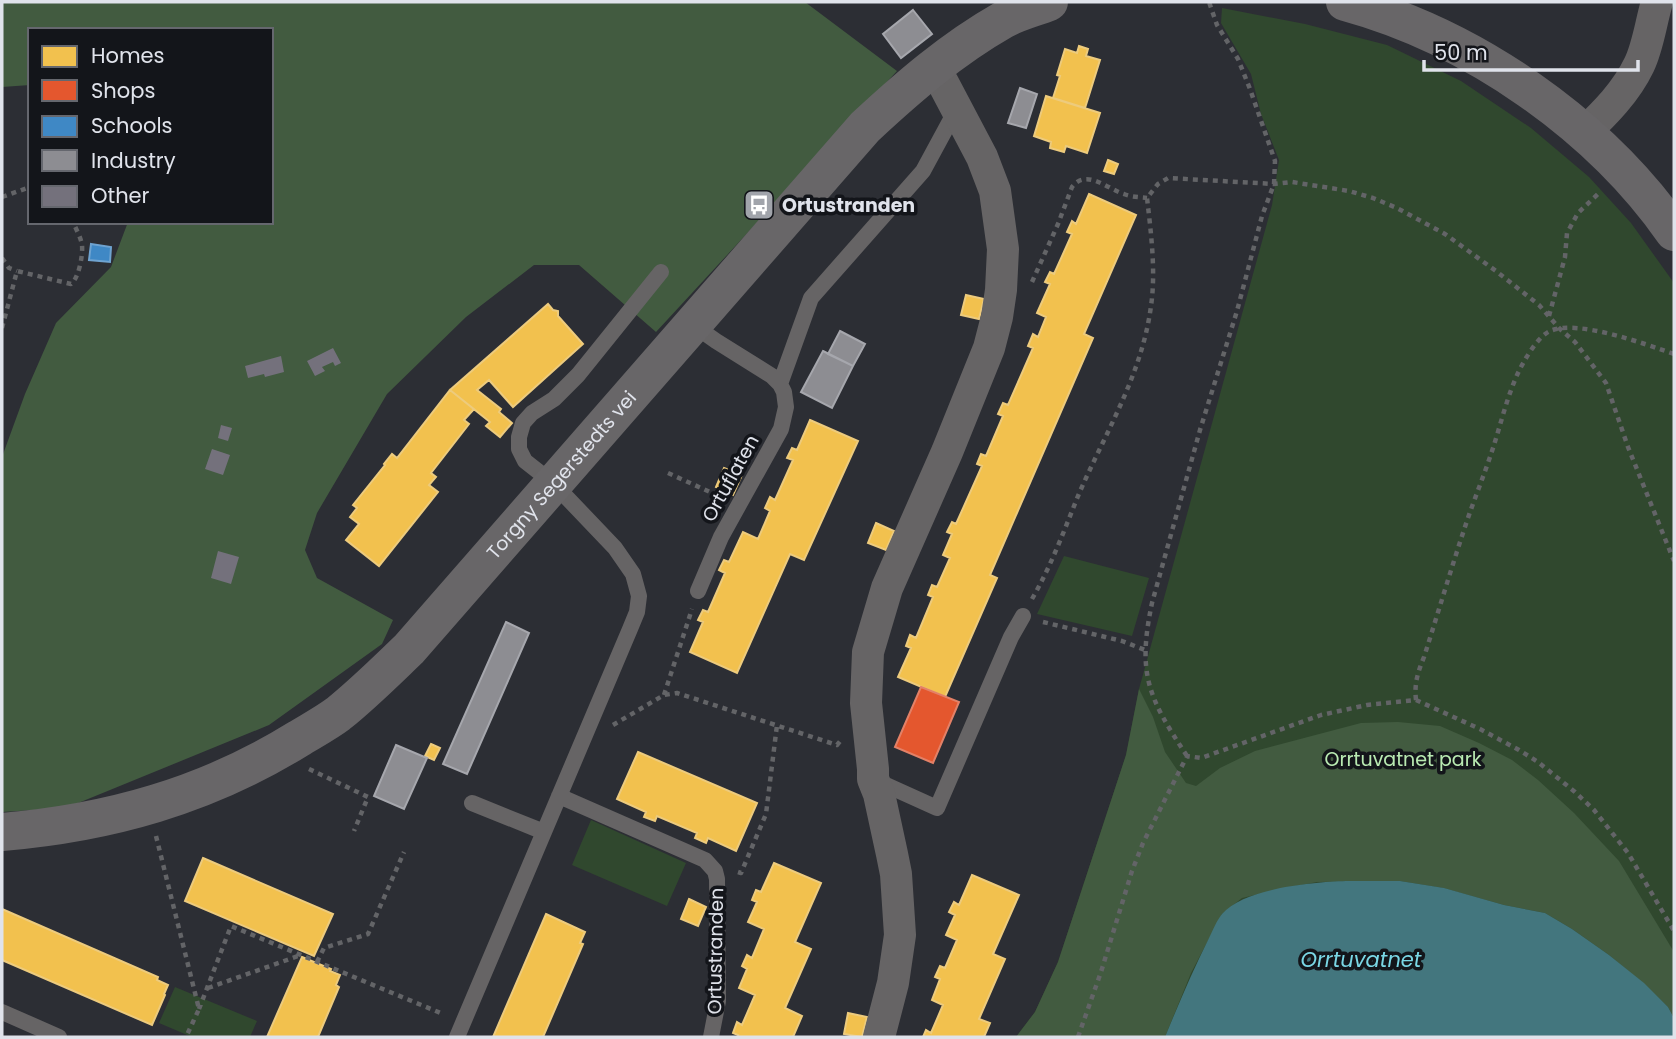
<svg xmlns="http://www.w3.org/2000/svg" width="1676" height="1039" font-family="Poppins,sans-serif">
<rect width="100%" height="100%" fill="#2c2e34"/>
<path fill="#30482e" d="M1222,8L1305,24L1387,45L1461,81L1531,128L1589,177L1631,223L1674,283V1037H1016L1035,1012L1058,962L1126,755L1139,689L1272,205L1279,160L1261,114L1251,74L1221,23Z
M1064,556L1149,578L1132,636L1037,614Z
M591,820L686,863L667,906L572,865Z
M175,987L257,1021L250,1037H192L159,1023Z"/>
<path fill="#425b40" d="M2,2H805L897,71L656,332L579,265H534L466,317L387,394L317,513L305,550L317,578L393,620L382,644L269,725L66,808L2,812V457L25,394L56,323L111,267L128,222H271V30H30V85L2,87Z
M1139,689L1153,717L1165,752L1186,783L1196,786L1220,768L1255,751L1361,723L1398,722L1440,726L1479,743L1512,760L1538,780L1574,813L1619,861L1674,952V1018L1668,1007L1643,983L1609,955L1572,929L1545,913L1504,905L1443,888L1400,881L1317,882L1280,889L1242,898L1222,914L1191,973L1165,1037H1016L1035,1012L1058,962L1126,755Z"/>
<path fill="#43767e" d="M1346,881H1400L1444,888L1504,905L1545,913L1572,929L1609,955L1644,983L1668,1007L1674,1018V1037H1165C1179,1003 1193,970 1209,938C1213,930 1217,920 1222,914C1244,888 1314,882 1346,881Z"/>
<path fill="#f2c14e" stroke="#edcb7d" stroke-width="2" d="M1079,46L1088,49L1086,56L1100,60L1085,108L1053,98L1060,76L1057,75L1065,49L1077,53Z
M1046,96L1100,113L1087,153L1066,146L1064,152L1050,148L1051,142L1034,136Z
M1108,160L1118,164L1114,174L1104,171Z
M1089,194L1136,215L1084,334L1093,338L990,575L997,578L945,697L898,677L911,648L906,646L910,635L916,638L933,597L928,595L932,585L937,587L950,558L943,555L952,534L947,532L952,522L956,524L982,466L977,464L981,454L986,456L1003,416L998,414L1003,403L1008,405L1033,348L1028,346L1033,334L1038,337L1046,317L1037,313L1050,284L1045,282L1050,272L1054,274L1072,234L1067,232L1072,221L1076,224Z
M966,295L984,299L979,319L961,315Z
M548,304L553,310L558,311V316L583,344L513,407L489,380L477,390L501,409L499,412L512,423L500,437L486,426L490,422L450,390Z
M450,390L474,409L464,420L469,424L431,473L436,477L429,485L438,492L379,566L346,540L359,524L350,517L357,508L353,505L385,465L384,464L392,454L397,458Z
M810,420L858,441L804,560L790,554L737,673L690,652L703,622L698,620L703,610L708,612L725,573L719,570L724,560L729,562L743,532L758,539L770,511L765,508L770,497L775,500L793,460L787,458L792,448L797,450Z
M724,468L742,475L733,495L716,487Z
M876,523L894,531L886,550L868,543Z
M431,744L440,748L434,760L425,756Z
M638,752L757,803L736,851L708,838L706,843L695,838L697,833L657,816L655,821L644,817L646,812L617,799Z
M203,858L333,914L314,956L185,901Z
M774,863L821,883L795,942L811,949L785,1008L802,1016L793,1037H737L738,1035L733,1033L737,1022L742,1025L755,995L739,988L747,969L742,966L747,955L752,958L764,929L748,922L757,902L752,900L756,890L761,892Z
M972,875L1019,895L993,954L1005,959L979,1019L990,1023L984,1037H923L926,1030L931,1033L943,1005L932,1000L940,979L935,977L940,966L945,968L957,940L946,935L955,915L949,912L954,902L959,905Z
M689,899L706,907L698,926L681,919Z
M2,909L158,977L157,980L168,985L164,994L165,995L152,1025L2,960Z
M546,914L585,932L580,943L583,944L543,1037H493Z
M302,957L331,969L330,971L340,975L336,985L339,987L318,1037H267Z
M848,1013L867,1017L862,1037L844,1034Z"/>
<path fill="#e4572e" stroke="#e38167" stroke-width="2" d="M921,687L959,702L933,763L895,747Z"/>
<path fill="#3f88c5" stroke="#6fa3d0" stroke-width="2" d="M91,244L111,247L110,262L89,260Z"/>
<path fill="#8d8d92" stroke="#a6a7ad" stroke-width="2" d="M913,10L932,34L901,58L883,34Z
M1020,88L1037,94L1026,128L1008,123Z
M840,331L865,344L853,366L828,354Z
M823,351L853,366L832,408L801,392Z
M506,622L529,633L467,774L443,764Z
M396,745L427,758L404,809L374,796Z"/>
<path fill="#74717c" d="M333,348L341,363L335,366L333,362L322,367L325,371L315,376L307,361Z
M281,356L284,372L265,377L264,374L248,378L245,366Z
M221,425L232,428L228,441L218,438Z
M212,449L230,455L223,475L205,469Z
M218,551L239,557L231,584L211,578Z"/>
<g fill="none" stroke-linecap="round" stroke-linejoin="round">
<path stroke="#636467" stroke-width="4.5" stroke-dasharray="5 5" stroke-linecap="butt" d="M2,197L30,187
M2,258L9,268L17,271
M1032,282L1058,224L1072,187C1087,168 1107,189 1124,194C1131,197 1139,197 1147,198
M1549,316L1565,257L1567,233L1578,213L1599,193
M2,328L17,271L71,284C79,278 83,255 82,245C81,238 76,229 73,222
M668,473L721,497
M1032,599C1051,566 1064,531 1078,496C1105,433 1142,375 1151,306C1156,272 1151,232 1147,198L1158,184L1168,178L1274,184L1292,182L1349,191L1373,198L1397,208L1445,234L1496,271L1539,305L1560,329L1575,342L1606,383L1628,447L1674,561
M1043,622L1122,641L1145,650
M664,695L692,609
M1416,700C1414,683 1418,672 1424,657C1439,610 1453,562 1469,515C1476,495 1484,475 1491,454C1500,428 1506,399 1518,373C1523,362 1538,336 1550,331C1578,319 1645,344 1674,354
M613,725L664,695L677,693L837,745L841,740
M1187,756C1148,697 1137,674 1152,603L1200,430L1237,311L1262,216L1274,184L1275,161L1250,89L1238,59L1217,25L1209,2
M309,769L368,797L354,831
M156,836L199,1009L186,1037
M738,872L741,873L766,814L777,725
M317,962L324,948L368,934L404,852
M208,988L301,955
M199,1009L231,926L443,1014
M1078,1037L1101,972L1132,871L1143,843L1187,756L1201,758L1321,715L1367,705L1416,700L1480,729L1519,750L1538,762L1575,792L1594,810L1628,853L1674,931"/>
<path stroke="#666465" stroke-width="16" d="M692,324L716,341L772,376L780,384L784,392L786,407L781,429L721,537L698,591
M780,384L811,298L923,171L956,110
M875,780L937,808L1011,637L1023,616
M559,796L705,860L715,871L717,879L718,1001L711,1037
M472,803L544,832
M2,1012L59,1037
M457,1037L630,629L637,612L639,596L633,574L615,548L553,483L525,461L519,449V437L523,423L532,413L554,399L578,375L661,272"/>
<path stroke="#666465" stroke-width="32" d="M1584,133C1605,113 1626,92 1639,65C1648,47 1651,22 1657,2
M879,1037L893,983L900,935L896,874L892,854L879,794L873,779V769L866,703L868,652L887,588L947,452L989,348L997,317L1001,290L1003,249L995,191L982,157L943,83L930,68"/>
<g stroke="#686668" stroke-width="38">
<path d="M1345,2C1473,37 1598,124 1674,232"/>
<path id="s1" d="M2,832C108,823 206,796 298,739C311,731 326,723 338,714C363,694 386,671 409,649L865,127C908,87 952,49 1003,20C1017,12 1034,8 1049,2"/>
</g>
</g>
<defs>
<g id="bus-square" transform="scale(1.575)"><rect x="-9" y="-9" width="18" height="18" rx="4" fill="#a1a4ab" stroke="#13151a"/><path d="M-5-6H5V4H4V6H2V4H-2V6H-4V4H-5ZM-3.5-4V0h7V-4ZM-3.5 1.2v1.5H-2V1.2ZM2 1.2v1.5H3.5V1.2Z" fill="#fff"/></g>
</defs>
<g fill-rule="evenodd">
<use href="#bus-square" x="759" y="205"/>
</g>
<g text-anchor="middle" stroke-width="7" stroke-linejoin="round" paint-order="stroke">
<g font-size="19" font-weight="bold" fill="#e0e3eb" stroke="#13151a" text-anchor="start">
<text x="782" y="212">Ortustranden</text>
</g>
<g font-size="19" fill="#e0e3eb" stroke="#13151a">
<text dy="7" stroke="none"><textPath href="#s1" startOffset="688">Torgny Segerstedts vei</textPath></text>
<text transform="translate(730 478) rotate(-61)" y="7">Ortuflaten</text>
<text transform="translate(715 951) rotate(-89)" y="7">Ortustranden</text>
</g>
<g font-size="19" fill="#b9eab2" stroke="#13151a">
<text x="1403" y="766">Orrtuvatnet park</text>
</g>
<g font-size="21" font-style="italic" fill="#7ad7e5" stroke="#13151a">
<text x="1361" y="967">Orrtuvatnet</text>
</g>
</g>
<rect width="1676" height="1039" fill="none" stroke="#e0e3eb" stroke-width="7"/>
<rect x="28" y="28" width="245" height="196" fill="#13151a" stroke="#65676e" stroke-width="2"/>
<rect x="42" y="46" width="35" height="21" fill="#f2c14e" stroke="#65676e" stroke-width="2"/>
<text x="91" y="63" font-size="21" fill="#e0e3eb">Homes</text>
<rect x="42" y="80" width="35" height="21" fill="#e4572e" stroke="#65676e" stroke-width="2"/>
<text x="91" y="98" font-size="21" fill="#e0e3eb">Shops</text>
<rect x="42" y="116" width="35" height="21" fill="#3f88c5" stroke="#65676e" stroke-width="2"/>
<text x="91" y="133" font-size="21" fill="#e0e3eb">Schools</text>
<rect x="42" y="150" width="35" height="21" fill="#8d8d92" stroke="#65676e" stroke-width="2"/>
<text x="91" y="168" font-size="21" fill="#e0e3eb">Industry</text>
<rect x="42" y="186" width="35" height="21" fill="#74717c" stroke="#65676e" stroke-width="2"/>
<text x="91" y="203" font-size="21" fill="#e0e3eb">Other</text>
<path d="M1424 60v10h214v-10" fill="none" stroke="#e0e3eb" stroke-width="3.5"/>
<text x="1434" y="60" font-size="21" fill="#e0e3eb" stroke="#13151a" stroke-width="5" paint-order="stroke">50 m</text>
</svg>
